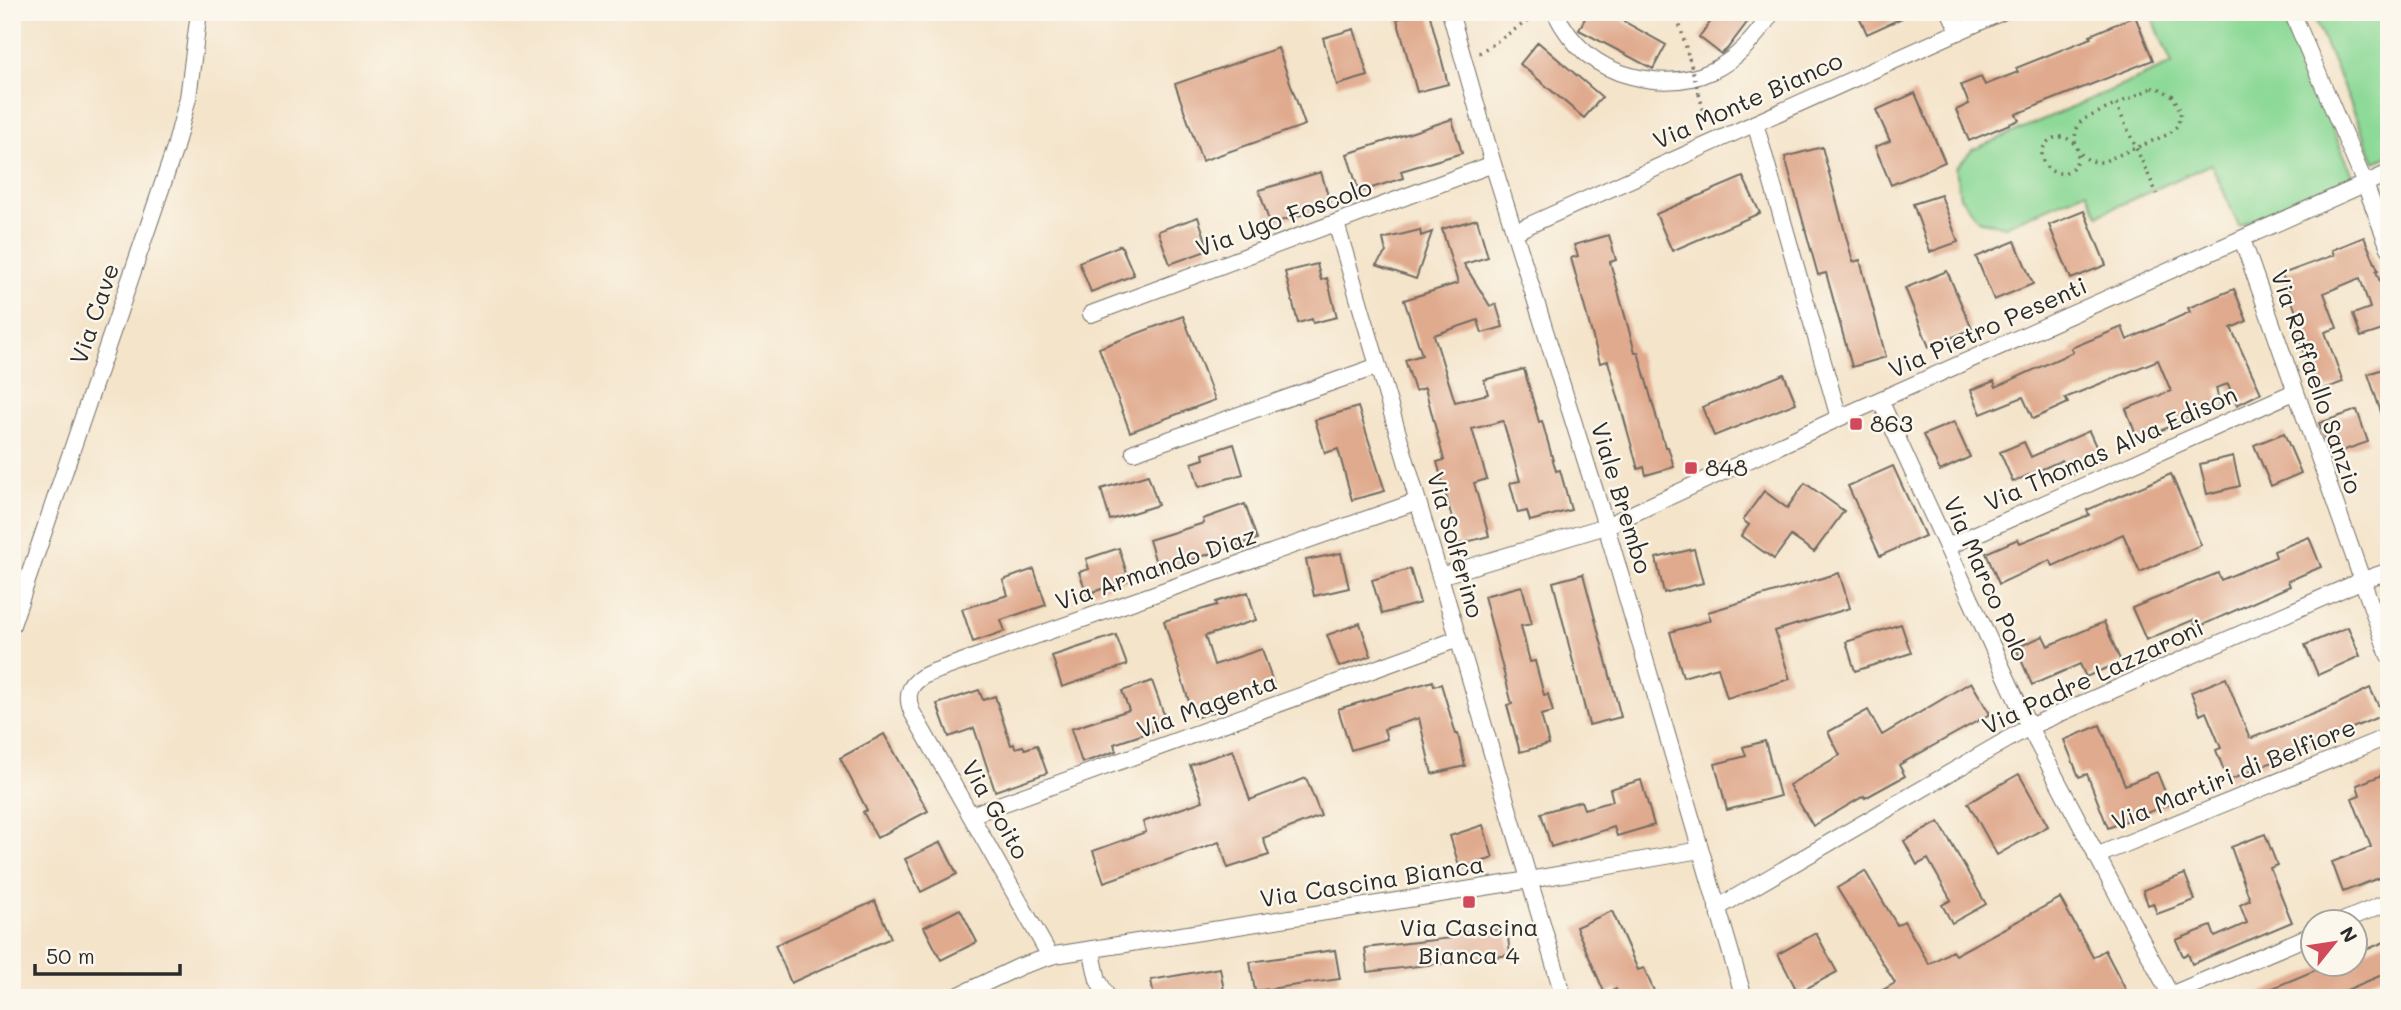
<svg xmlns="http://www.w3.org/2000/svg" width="2401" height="1010" font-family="Mali,sans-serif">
<rect width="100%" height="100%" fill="#fbf7ec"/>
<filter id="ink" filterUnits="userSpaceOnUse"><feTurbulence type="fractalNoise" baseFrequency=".0143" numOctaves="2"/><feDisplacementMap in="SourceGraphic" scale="14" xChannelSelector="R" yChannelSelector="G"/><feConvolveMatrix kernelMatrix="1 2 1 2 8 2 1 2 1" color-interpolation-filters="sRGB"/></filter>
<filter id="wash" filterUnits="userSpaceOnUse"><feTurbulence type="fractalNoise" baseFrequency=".00686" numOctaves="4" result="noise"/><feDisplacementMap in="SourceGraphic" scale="28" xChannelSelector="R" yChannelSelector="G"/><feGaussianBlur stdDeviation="1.57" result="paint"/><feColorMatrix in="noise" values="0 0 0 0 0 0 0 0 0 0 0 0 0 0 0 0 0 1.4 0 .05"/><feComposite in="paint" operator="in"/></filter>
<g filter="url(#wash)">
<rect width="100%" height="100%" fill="#f4e4ca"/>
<path fill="#8dd997" stroke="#5c8261" stroke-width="2" d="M2150,12H2280L2353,175L2239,226L2211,164L2098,215L2087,191L2005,226L1978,220L1960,197L1956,168L1972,150L2172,64Z
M2312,12H2389V156L2375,162Z"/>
<g id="blocks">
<path fill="#e0aa8e" d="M1422,12H1429L1448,84L1417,92L1397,19Z
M1588,12H1607L1666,45L1653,69L1579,30Z
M1718,12H1755L1727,49L1721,54L1699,37Z
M1857,12H1915L1867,34Z
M2135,16L2153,60L2016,114L2019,120L1969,141L1956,110L1969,104L1961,85L1981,77L1985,85L2018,72L2016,68L2091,38L2090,35Z
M1354,29L1368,76L1337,85L1323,38Z
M1538,42L1602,97L1584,118L1520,64Z
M1278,48L1305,125L1202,161L1175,84Z
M1915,93L1945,162L1891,185L1875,147L1890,141L1876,110Z
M1452,119L1462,153L1401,171L1403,178L1359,192L1347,154Z
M1822,147L1853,262L1860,260L1886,357L1852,367L1826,273L1818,275L1785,157Z
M1321,172L1331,206L1270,224L1259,190Z
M1743,177L1760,213L1672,251L1656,214Z
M1941,195L1958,242L1930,252L1913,204Z
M2084,211L2106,265L2071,279L2049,225Z
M1198,217L1209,250L1170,264L1158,231Z
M1477,219L1488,257L1464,264L1490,306L1496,304L1503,327L1482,333L1478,320L1434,335L1455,402L1488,394L1484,380L1524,369L1539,422L1542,421L1556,471L1560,470L1571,510L1530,521L1527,511L1518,513L1510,483L1520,481L1503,421L1472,429L1487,479L1474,483L1489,536L1459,544L1437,462L1444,460L1425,388L1415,391L1405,360L1422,355L1404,300L1458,283L1442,229Z
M1420,230L1421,236L1432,232L1416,279L1376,265L1386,252L1383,239Z
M1609,235L1616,260L1610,262L1635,352H1638L1665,447H1668L1674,467L1646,475L1644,467L1638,469L1608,361L1600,363L1571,258L1578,256L1574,245Z
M2364,237L2378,270L2376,271L2389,306V328L2361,337L2353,314L2370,308L2360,278L2324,293L2337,328L2325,332L2343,382L2317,392L2292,317L2297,315L2282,274L2334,255L2332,250Z
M2015,241L2033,284L1994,300L1976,257Z
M1121,245L1134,275L1091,292L1079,262Z
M1317,264L1321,280L1327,278L1337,317L1313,323L1312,319L1298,323L1285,272Z
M1947,271L1972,329L1929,347L1905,288Z
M2234,289L2247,321L2231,328L2261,393L2237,405L2228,384L2216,388L2220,406L2138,440L2126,409L2171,391L2158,360L2065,398L2068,403L2033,419L2023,397L1981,414L1971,390L1994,381L1996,387L2073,352L2071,348L2122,327L2127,340L2190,312L2188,308Z
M1183,316L1215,400L1130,432L1099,348Z
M2389,367V426L2386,427L2368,374Z
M1784,374L1796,403L1714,436L1702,407Z
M1358,407L1385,491L1352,500L1338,449L1325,453L1315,420Z
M2357,410L2368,442L2330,455L2319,423Z
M1954,422L1970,457L1940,471L1923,435Z
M2089,431L2102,460L2069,475L2062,460L2013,482L2000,452L2024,442L2031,457Z
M2284,433L2301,473L2271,486L2254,445Z
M1234,444L1243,474L1199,487L1192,463L1204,459L1203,454Z
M2233,456L2240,486L2207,494L2200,464Z
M1893,466L1925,536L1880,556L1848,486Z
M2171,474L2201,545L2140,572L2123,534L2053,566L2050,560L1999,584L1986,553L2018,539L2020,543L2089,515L2087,510Z
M1148,475L1158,505L1110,520L1101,489Z
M1805,483L1844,511L1814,552L1791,536L1774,559L1741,536L1749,525L1743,520L1764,491L1787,508Z
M1245,504L1257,539L1191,560L1192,563L1159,573L1149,540L1204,523L1203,519Z
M2309,537L2321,567L2288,581L2290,586L2196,628L2193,620L2146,640L2132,608L2218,573L2221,580L2276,557L2274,551Z
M1119,548L1129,580L1087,594L1079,572L1089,569L1086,559Z
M1694,549L1703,583L1664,593L1656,558Z
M1341,553L1349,588L1314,596L1306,560Z
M1034,569L1046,605L1001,620L1005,631L973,642L962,609L1008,595L1003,580Z
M1410,569L1420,603L1382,614L1372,580Z
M1839,573L1850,608L1775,631L1790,679L1727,698L1718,667L1683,677L1670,632L1711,620L1708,612Z
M1583,574L1621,717L1589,725L1553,582Z
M1522,586L1532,624L1521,626L1530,662L1535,661L1544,695L1548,694L1553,712L1541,715L1549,744L1520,752L1507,705L1512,704L1484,596Z
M1248,592L1256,620L1205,636L1214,665L1262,649L1273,683L1221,700L1224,709L1194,718L1164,621L1217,605L1216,602Z
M2104,622L2121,662L2086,677L2080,664L2032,685L2016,648L2043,636L2048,646Z
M1360,623L1371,656L1339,667L1327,635Z
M1901,624L1911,653L1855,671L1846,642Z
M2348,627L2360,656L2318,675L2305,645Z
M1116,635L1127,665L1062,687L1052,656Z
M2226,678L2249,737L2252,738L2333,706L2370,688L2383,715L2228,781L2216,750L2221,748L2206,712L2200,715L2191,692Z
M1152,681L1168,726L1114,744L1116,751L1082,763L1071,729L1129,710L1122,691Z
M1433,681L1434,686L1441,684L1456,734H1458L1465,766L1432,774L1419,718L1384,729L1387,739L1351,750L1338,709Z
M1971,682L1990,714L1899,765L1905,776L1865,798L1864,796L1813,826L1789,785L1840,755L1828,732L1868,710L1882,735Z
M979,690L983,700L995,696L1011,745L1014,744L1015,748L1023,746L1025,749L1037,745L1047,773L995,791L974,728L949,737L937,704Z
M2100,725L2125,785L2157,772L2170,804L2108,828L2087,774L2079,777L2064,740Z
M884,734L928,811L877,838L863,812L867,810L840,758Z
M1765,741L1780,796L1727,810L1715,764L1746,756L1743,747Z
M1233,750L1250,800L1306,778L1321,816L1263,838L1269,855L1228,868L1219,842L1104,882L1093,851L1146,832L1143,822L1203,801L1190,765Z
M2389,772V874L2343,892L2332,862L2371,847L2352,798L2360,795L2357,785Z
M2019,774L2048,826L1997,855L1968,803Z
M1641,780L1654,825L1617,836L1614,827L1551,847L1541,813L1581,801L1584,809L1613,801L1610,789Z
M1939,822L1986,904L1952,923L1942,905L1951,900L1928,859L1917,865L1904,841Z
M1483,825L1493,858L1460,869L1450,836Z
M2265,834L2277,865L2270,868L2292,922L2192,964L2188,954L2183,956L2176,940L2211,926L2215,937L2247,923L2240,905L2250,900L2231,847Z
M941,842L957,874L921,892L905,859Z
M1865,871L1897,925L1904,921L1929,964L1952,951L1955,955L2060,898L2093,957L2105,950L2130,998H1869L1895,983L1837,888Z
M2185,874L2195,900L2157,914L2153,903L2148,905L2143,890Z
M875,901L891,938L791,983L775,945Z
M960,909L977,942L941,960L924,927Z
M1612,911L1638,970L1644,968L1657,998H1620L1616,989L1605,994L1576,927Z
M1507,928L1510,955L1368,972L1365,948L1452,938L1451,934Z
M1816,933L1837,972L1798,993L1778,954Z
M2389,940V972L2328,998H2249L2330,964H2356V954Z
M1335,950L1340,979L1255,991L1250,962Z
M1220,968L1225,996L1154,998L1151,980Z"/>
</g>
</g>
<g filter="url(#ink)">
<use href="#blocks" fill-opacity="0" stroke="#716c63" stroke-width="2"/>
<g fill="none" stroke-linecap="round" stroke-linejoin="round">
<g stroke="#716c63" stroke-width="18">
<path id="minor" d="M1450,12L1493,164L1606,526L1744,998
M1555,12C1571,45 1595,67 1631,76C1695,92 1738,67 1772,12
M1950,12L1959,32
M2292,12L2365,184L2389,248
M1755,123L1839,418
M1336,223L1564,998
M1514,232L2002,12
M2242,239L2389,656
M1091,314L1493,164
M1880,400L2029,727L2172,998
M1134,452L1378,366
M1947,547L2294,392
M1440,576L1606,526L1839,418L2389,173
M12,625L174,151L188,98L199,12
M971,815L1458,639
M2096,856L2389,736
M1717,908L2029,727L2363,580L2389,571
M2340,922L2389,902
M1091,949L1098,980L1108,998
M1050,956L912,712C904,693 911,681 930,673L1418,501
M2170,995L2314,934
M953,998L1021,966L1055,955L1529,880L1700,850"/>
</g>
<path stroke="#716c63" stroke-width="3.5" stroke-dasharray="2 5" stroke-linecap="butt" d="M1676,12L1689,58
M1479,53L1540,13
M2152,88L2160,89L2173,96L2181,112L2178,125L2169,134L2102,162C2078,163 2067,139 2082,120Z
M1699,94L1708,126
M2116,104L2157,194
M2042 155a18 18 0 1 1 36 0a18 18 0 1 1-36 0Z"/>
<use href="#minor" stroke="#fff" stroke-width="16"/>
<path stroke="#716c63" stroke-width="3.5" stroke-dasharray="2 5" stroke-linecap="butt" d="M1689,58L1699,94"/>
</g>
</g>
<g fill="#d1495b" stroke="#fbf7ec" stroke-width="2.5">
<rect x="1849" y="417" width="14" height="14" rx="3.5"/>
<rect x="1684" y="461" width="14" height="14" rx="3.5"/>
<rect x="1462" y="895" width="14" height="14" rx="3.5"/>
</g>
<g text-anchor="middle" stroke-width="5" stroke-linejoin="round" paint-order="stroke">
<g font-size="24" fill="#2b2b2b" stroke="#fbf7ec">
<text transform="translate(1748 101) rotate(-24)" y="8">Via Monte Bianco</text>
<text transform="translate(1284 218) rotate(-20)" y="8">Via Ugo Foscolo</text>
<text transform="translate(95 314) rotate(-71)" y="8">Via Cave</text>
<text transform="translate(1988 328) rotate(-24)" y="8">Via Pietro Pesenti</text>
<text transform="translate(2316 382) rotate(71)" y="8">Via Raffaello Sanzio</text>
<text transform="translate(2111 449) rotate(-24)" y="8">Via Thomas Alva Edison</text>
<text transform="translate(1621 498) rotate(73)" y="8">Viale Brembo</text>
<text transform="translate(1455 545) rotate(74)" y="8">Via Solferino</text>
<text transform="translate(1156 569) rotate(-19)" y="8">Via Armando Diaz</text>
<text transform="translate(1986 579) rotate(66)" y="8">Via Marco Polo</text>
<text transform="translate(2093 677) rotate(-25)" y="8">Via Padre Lazzaroni</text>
<text transform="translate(1207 706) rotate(-20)" y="8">Via Magenta</text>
<text transform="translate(2234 775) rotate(-22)" y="8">Via Martiri di Belfiore</text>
<text transform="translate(995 810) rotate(60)" y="8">Via Goito</text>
<text transform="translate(1372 882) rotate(-9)" y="8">Via Cascina Bianca</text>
</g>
<g font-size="24" fill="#2b2b2b" stroke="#fbf7ec" text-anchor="start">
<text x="1870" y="432">863</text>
<text x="1705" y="476">848</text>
<text x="1469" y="936" text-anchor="middle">Via Cascina<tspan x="1469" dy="28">Bianca 4</tspan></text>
</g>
</g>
<rect width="2401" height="1010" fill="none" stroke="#fbf7ec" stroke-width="42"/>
<g transform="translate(2334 943) rotate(60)"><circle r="33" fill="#fbf7ec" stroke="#a8a59f" stroke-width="2"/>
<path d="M0-5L12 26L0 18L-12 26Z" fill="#d1495b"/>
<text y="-10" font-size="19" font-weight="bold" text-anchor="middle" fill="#2b2b2b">N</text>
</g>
<path d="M35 964v10h145v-10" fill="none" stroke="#2b2b2b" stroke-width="3.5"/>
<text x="46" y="964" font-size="21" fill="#2b2b2b" stroke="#fbf7ec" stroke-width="5" paint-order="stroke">50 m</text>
</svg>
